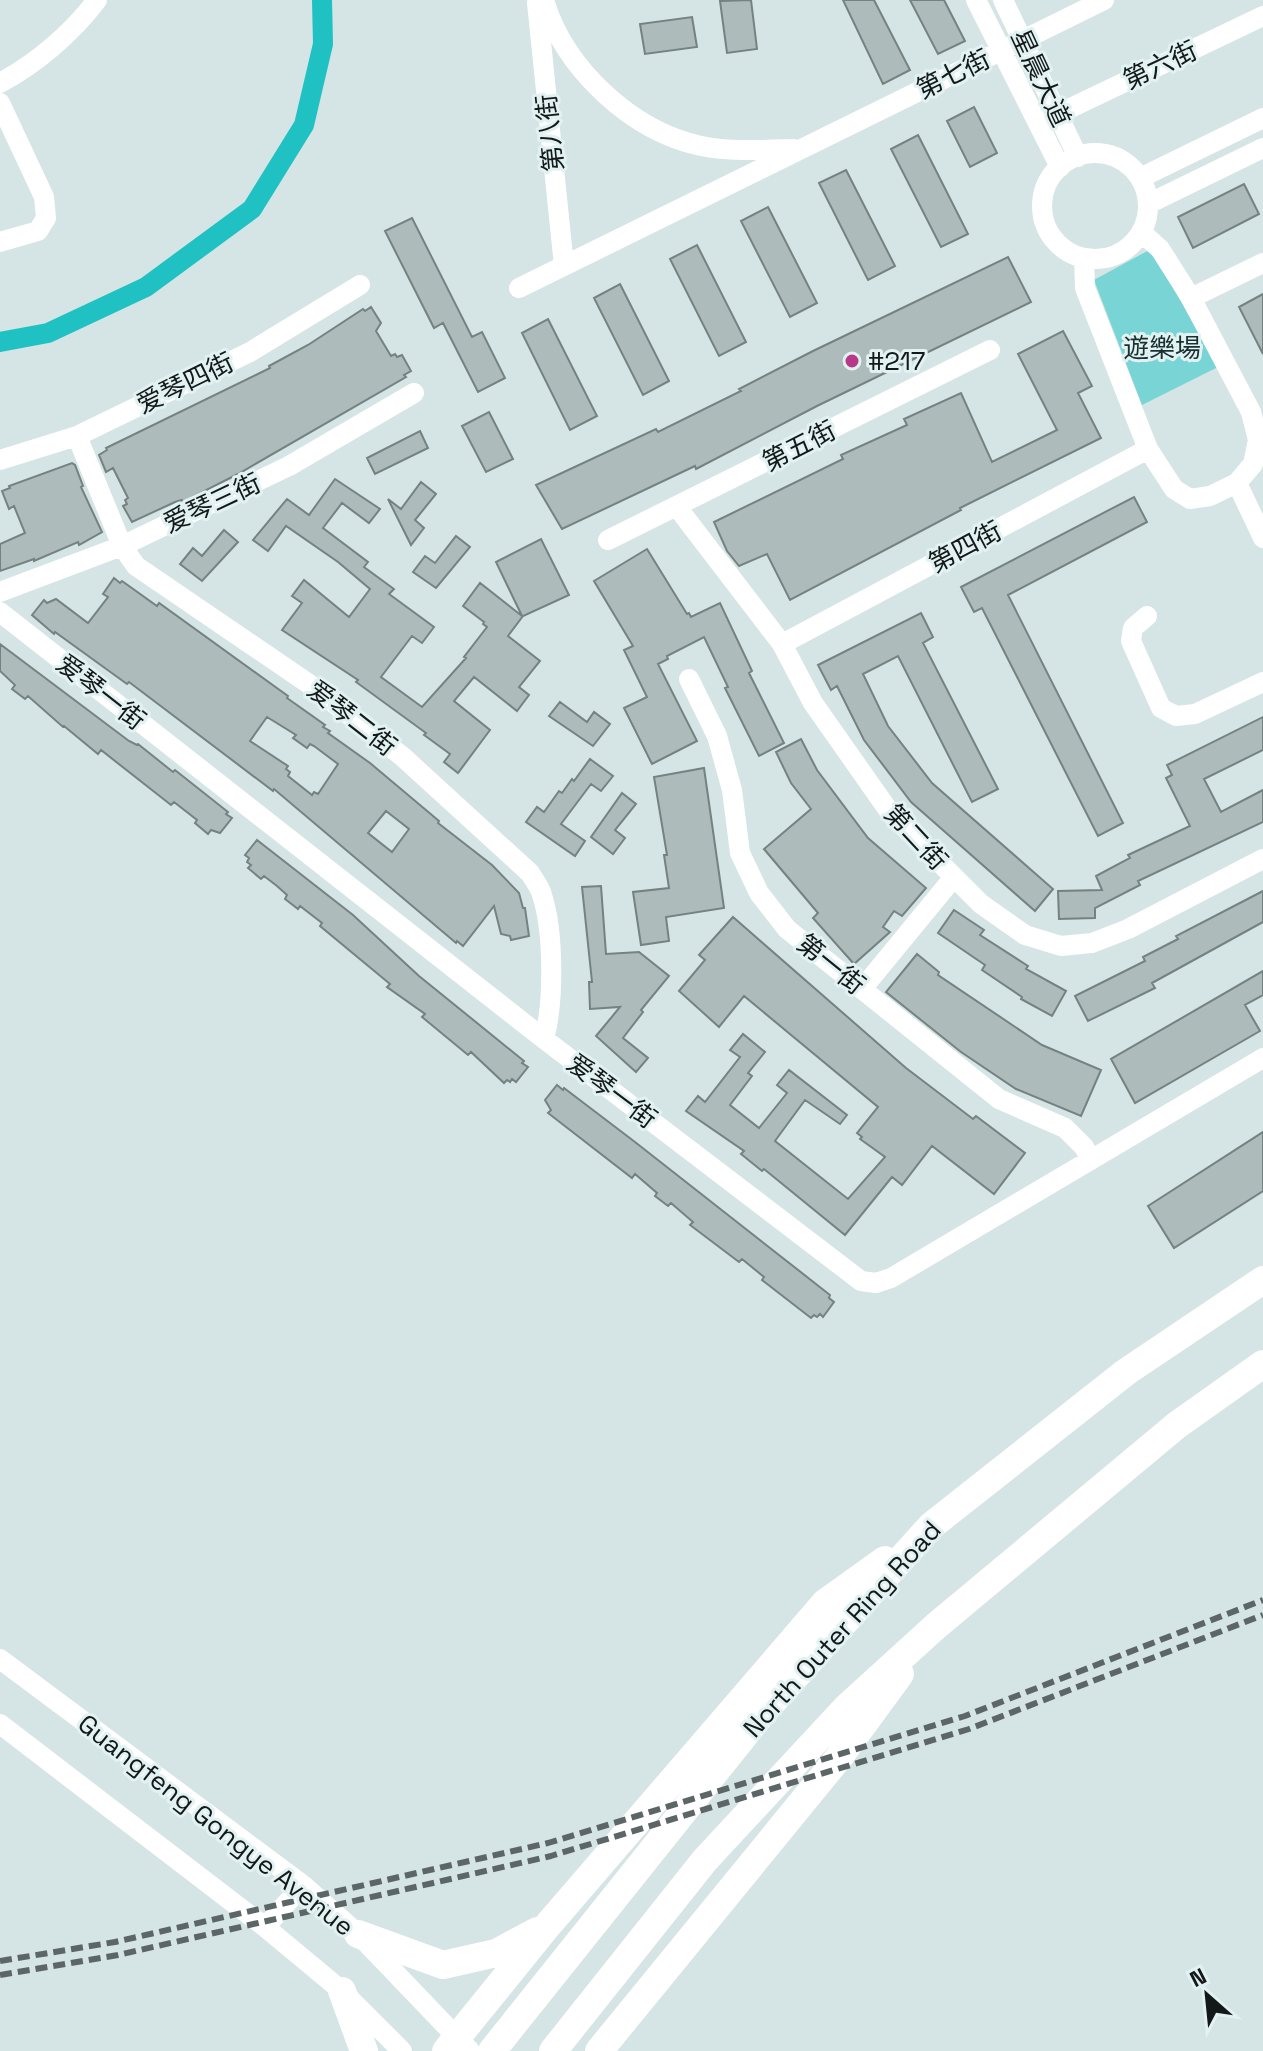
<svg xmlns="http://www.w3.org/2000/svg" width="1263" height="2051" font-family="'Space Grotesk','Noto Sans SC',sans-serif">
<rect width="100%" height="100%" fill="#d5e4e4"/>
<path fill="#78d4d5" d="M1151,249L1218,367L1142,405L1094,280Z"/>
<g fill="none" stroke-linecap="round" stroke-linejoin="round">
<path stroke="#20c1c3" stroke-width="20" d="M0,342L48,333L146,287L252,209L304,125L323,44L322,0"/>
</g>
<path fill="#adbbbb" stroke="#758282" stroke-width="2" fill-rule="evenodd" d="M751,0L757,49L727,53L720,1Z
M843,0H874L910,70L883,84Z
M910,0H944L965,41L938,54Z
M692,17L697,47L645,54L640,24Z
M974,107L997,153L970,167L947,121Z
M918,135L968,234L941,247L891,149Z
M846,170L895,266L868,280L819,183Z
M1244,184L1259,214L1193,248L1178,217Z
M768,207L817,303L790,317L741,221Z
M412,218L472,337L482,332L505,378L478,392L443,323L434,328L385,231Z
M697,245L746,342L719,356L670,259Z
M1008,257L1031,302L817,406L696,469L695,466L562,529L536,485L656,429L658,432L741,391L739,389L813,351Z
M620,284L669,381L643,395L594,298Z
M1263,294V354L1239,307Z
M371,307L381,323L376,331L391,356L395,354L397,357L402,355L411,371L404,375L406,377L238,474L183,502L182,500L175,502L132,522L123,506L127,504L125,500L128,498L113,468L106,472L99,455L107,450L106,448L270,368L269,366L308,345L363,309L365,311Z
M548,319L597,416L570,430L522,333Z
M1063,331L1092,386L1078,393L1101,438L960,508L961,510L790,600L767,554L739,566L727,551L714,522L843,459L841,455L907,425L904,419L961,393L992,462L1057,430L1018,354Z
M489,412L513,459L486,472L462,426Z
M420,431L428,448L375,474L367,458Z
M72,463L75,465L83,486L81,487L102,532L79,545L78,542L34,561V559L0,571V544L25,533L14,506L9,509L2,491L10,488L9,486Z
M335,479L380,509L369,523L342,503L323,528L368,562L364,567L394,589L389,594L434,627L422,643L412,636L381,677L422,707L466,658L464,657L487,627L483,624L484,622L463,606L480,583L522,616L496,562L541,539L569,595L523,616L508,636L540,661L519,687L529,695L517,711L474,677L454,701L490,730L458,773L444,762L450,754L424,735L426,733L356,682L358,680L282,630L302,603L292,596L304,580L349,617L370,589L338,562L286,526L268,551L253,540L287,499L309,515Z
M421,482L436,494L415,520L424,528L411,545L388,499L401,509Z
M1134,497L1147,522L1008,595L1123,823L1098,836L982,608L974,612L961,587Z
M224,530L238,542L202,581L180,564L193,548L202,556Z
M456,536L470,547L436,588L413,572L425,556L435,563Z
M647,549L687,614L689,613L691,617L720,603L752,671L749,673L784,743L759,756L725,688L728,687L704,637L667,656L668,659L658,664L697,741L652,764L624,708L647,697L624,650L633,646L594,581Z
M114,578L120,583L122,581L157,606L159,603L288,696L287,698L325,725L323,727L330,731L328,733L370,763L439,821L438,823L492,865L519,893L523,908H525L529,936L511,940L510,936L501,934L494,906L463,946L457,941L456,943L274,789L273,791L129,682L127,684L55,632L54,634L32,615L44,600L47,603L56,599L88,623L108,597L103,594ZM267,717L296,735L293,738L307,748L310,744L314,746L338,764L318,794L314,792L312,795L288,776L290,772L286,769L288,766L250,741ZM386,811L409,829L392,852L368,833Z
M921,613L933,637L923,643L998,789L972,802L898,656L863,674L888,726L932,783L1053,889L1035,911L911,802L864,740L837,686L831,690L818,665Z
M0,644L129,741L137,745L138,744L173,772L175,770L228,812L226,814L232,818L220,833L211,830L208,834L195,823L197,820L174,802L171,805L101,750L98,754L64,726L63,727L28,696L25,699L12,689L15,685L0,671Z
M560,702L587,722L594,712L610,724L593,746L549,716Z
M1263,717V750L1204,779L1221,812L1263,790V822L1138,881L1140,885L1095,908V918L1059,919L1058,891L1102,890L1096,876L1130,858L1128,855L1190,826L1166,778L1172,775L1167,765Z
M801,739L817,770L868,838L926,888L902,916L894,911L883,927L890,932L854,964L813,918L818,913L764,849L811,809L791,783L776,752Z
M590,759L613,776L601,791L591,784L561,824L585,841L575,856L526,822L537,807L544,812L559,791L562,793L572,779L574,781Z
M704,768L724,908L666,917L669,941L641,945L633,892L669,888L664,855H667L654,777Z
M622,793L636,804L615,830L625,838L613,854L591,837Z
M257,840L353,915L419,976L524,1061L522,1063L528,1067L516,1082L512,1079L510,1082L507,1080L504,1083L471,1052L468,1055L422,1017L425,1014L387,987L390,984L320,926L322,923L300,906L298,909L285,899L287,895L277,886L264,876L261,879L248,868L251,865L247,862L249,858L245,855Z
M601,886L606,954L639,952L669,976L641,1010L643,1012L623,1038L648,1058L636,1072L596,1036L620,1007L590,1009L589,982H592L582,887Z
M1263,891V922L1152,983L1155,988L1088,1021L1075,996L1145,961L1143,957L1178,939L1176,936Z
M954,910L984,930L980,935L1028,966L1026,969L1066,991L1052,1016L1021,999L1022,997L982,970L985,965L938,933Z
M733,917L906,1068L973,1119L976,1116L1025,1153L994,1194L932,1146L902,1185L892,1177L845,1235L764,1169L762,1171L741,1154L744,1151L686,1111L698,1096L705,1102L740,1057L730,1050L743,1034L765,1052L748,1073L752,1076L730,1105L759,1128L787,1093L777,1085L789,1070L847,1115L840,1124L805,1100L775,1141L848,1199L885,1157L860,1139L862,1137L857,1133L878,1107L744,996L719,1027L679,991L705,960L699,955Z
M917,954L939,972L938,975L1042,1045L1101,1070L1081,1116L1016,1089L961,1052L886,992Z
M1263,971V995L1245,1005L1260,1031L1135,1103L1111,1059Z
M557,1085L563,1090L564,1088L635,1142L830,1295L829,1298L834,1302L823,1317L820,1314L817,1317L814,1315L811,1318L762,1280L764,1277L742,1259L739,1262L690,1225L693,1222L671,1203L668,1206L655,1196L657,1193L635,1174L632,1178L548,1113L551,1110L545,1100Z
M1263,1132V1191L1174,1248L1148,1206Z"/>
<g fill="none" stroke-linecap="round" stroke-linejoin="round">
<path stroke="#fff" stroke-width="20" d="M544,0C564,68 631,131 701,146C731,152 763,150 794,149
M976,0L1060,167
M1003,0L1078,157
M537,3L564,266
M0,83C37,63 72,33 97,0
M0,103L44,197L46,218L38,231L0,242
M1058,114L1263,16
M1042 206a53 53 0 1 1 106 0a53 53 0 1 1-106 0Z
M1140,178L1263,118
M1148,204L1263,148
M1084,258L1085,288L1148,449L1174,489L1190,499L1210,496L1237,483L1253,464L1258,440L1251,412L1191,298L1160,249L1141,232
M519,288L1104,0
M1191,298L1263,263
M77,436L122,546L136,566L312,686L403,757L530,873C534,880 540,887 542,895C554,932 554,1003 544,1039
M0,460L77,436L250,352L360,285
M1237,483L1263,538
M677,507L782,644L813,703L891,814L981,904L1025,935L1061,946L1092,943L1128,929L1263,859
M608,540L990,350
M0,592L122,546L289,466L414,393
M0,612L544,1039L861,1281L876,1283L891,1278L1263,1058
M1147,616L1133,628L1131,641L1161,708L1176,716L1195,714L1263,682
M782,644L1148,449
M689,679L717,736L732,790L740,853L759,893L787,929L999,1099L1065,1128L1084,1147L1091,1160
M862,989L954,877
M0,1659L303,1885L358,1934L470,2051
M0,1724L265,1927L342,1991L402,2051
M265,1927L303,1885"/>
<path stroke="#fff" stroke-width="28" d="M358,1934L443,1965L496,1953L537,1931
M342,1991L364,2051
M446,2051L548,1925L825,1603L885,1560
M492,2051L759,1717L931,1526L1126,1372L1263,1280
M553,2051L705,1860L847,1707L936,1626L1177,1425L1263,1364
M599,2051L840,1756L900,1674"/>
<path stroke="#5d6666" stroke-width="6" stroke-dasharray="12 6" stroke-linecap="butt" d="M0,1961L115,1942L548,1843L965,1716L1263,1600
M0,1975L118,1955L551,1856L969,1729L1263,1615"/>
</g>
<circle fill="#b73988" stroke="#e2f1f1" stroke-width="3" cx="852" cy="361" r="8"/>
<g text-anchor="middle" stroke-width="6" stroke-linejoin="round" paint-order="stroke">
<g font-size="26" fill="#131818" stroke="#e2f1f1">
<text transform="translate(1160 65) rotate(-25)" y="9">第六街</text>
<text transform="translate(953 74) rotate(-26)" y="9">第七街</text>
<text transform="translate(1041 78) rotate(65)" y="9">星晨大道</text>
<text transform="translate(550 133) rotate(-96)" y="9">第八街</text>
<text transform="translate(185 383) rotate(-26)" y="9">爱琴四街</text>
<text transform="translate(799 446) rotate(-27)" y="9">第五街</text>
<text transform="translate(212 503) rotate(-25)" y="9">爱琴三街</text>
<text transform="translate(965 547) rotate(-28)" y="9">第四街</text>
<text transform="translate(101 692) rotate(38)" y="9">爱琴一街</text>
<text transform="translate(352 718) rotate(38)" y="9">爱琴二街</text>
<text transform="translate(916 837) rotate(47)" y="9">第二街</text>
<text transform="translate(831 964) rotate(39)" y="9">第一街</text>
<text transform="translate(612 1091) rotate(37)" y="9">爱琴一街</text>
<text transform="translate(842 1629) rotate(-48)" y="9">North Outer Ring Road</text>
<text transform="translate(216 1825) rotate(38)" y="9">Guangfeng Gongye Avenue</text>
</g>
<g font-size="26" fill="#183030" stroke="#e2f1f1">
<text x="1162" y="357">遊樂場</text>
</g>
<g font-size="26" fill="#131818" stroke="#e2f1f1" text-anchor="start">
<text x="868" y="370">#217</text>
</g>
</g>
<g transform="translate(1207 1995) rotate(333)" stroke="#e2f1f1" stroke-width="6" paint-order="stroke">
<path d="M0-6L14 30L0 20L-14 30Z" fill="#131818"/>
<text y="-12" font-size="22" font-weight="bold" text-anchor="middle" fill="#131818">N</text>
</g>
</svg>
